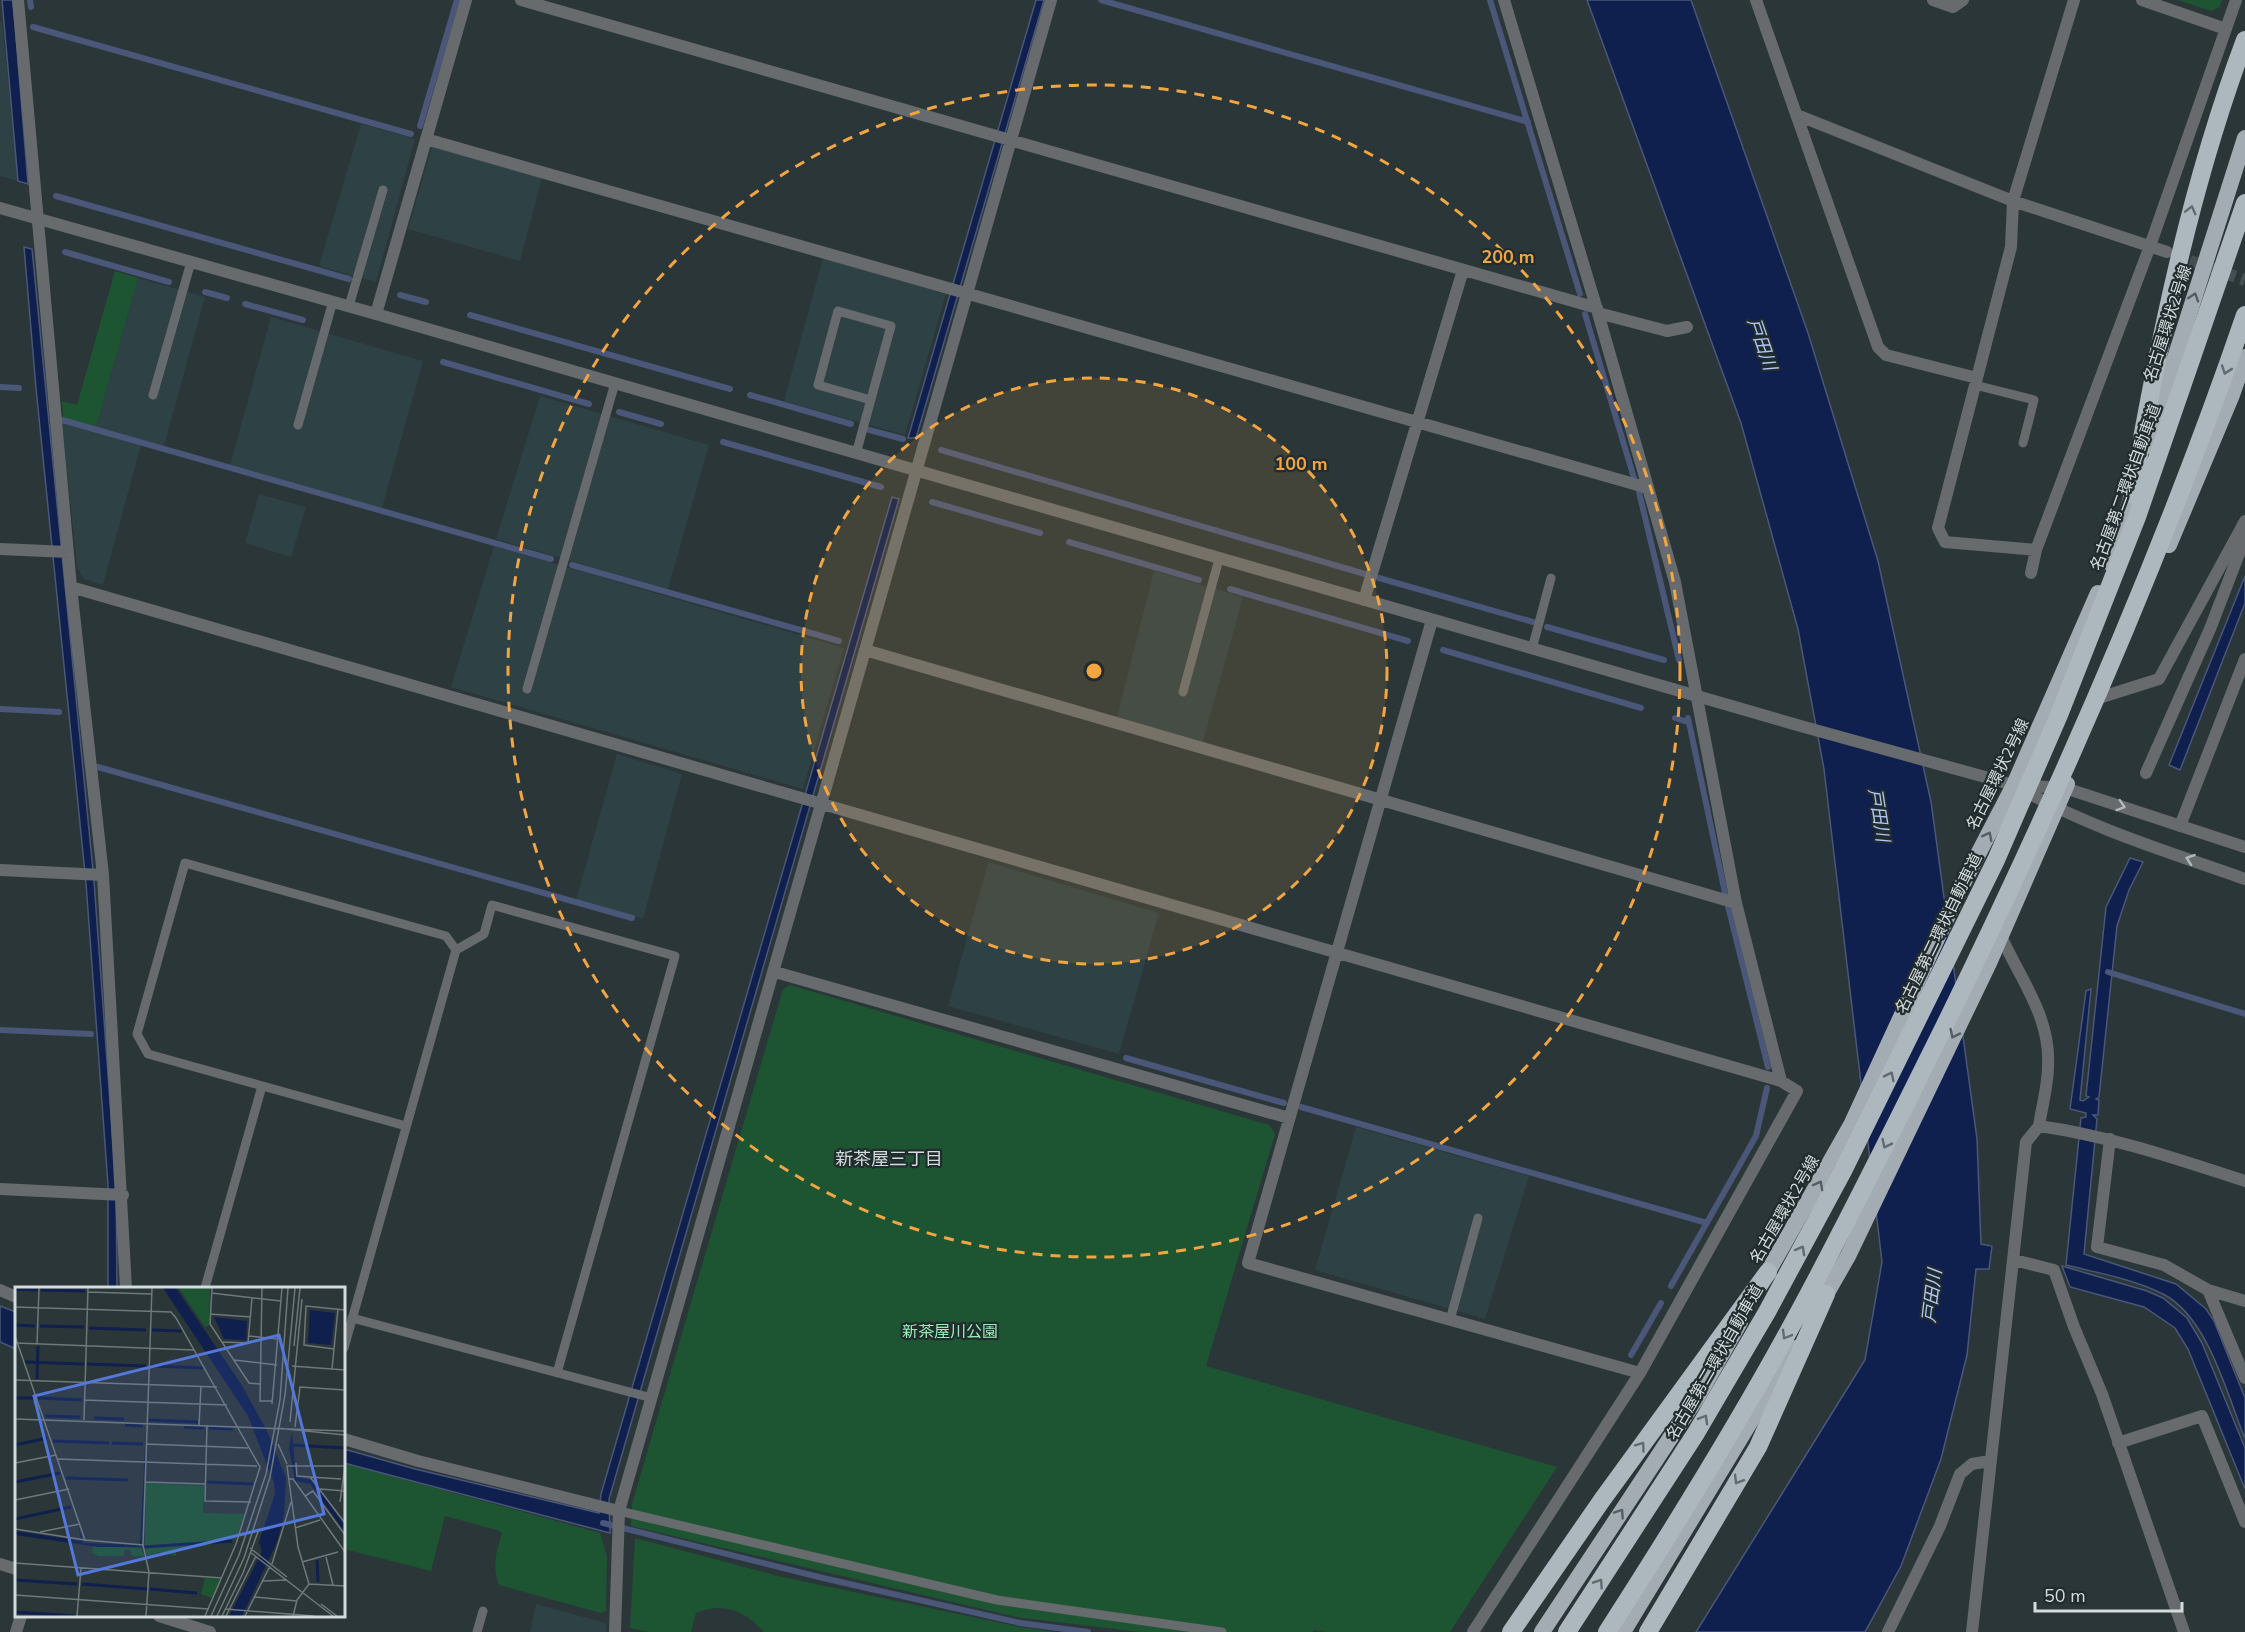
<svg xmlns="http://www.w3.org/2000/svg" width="2245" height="1632" font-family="'Nunito Sans','Noto Sans JP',sans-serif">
<rect width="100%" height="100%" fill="#2b3638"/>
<path fill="#2e4145" d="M0,22H2L18,181L0,176Z
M361,124L415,139L376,282L319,266Z
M432,146L542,178L520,261L408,229Z
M823,258L946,294L905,435L784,401Z
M138,278L205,297L164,446L96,427Z
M271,317L423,361L382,508L230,465Z
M540,396L709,445L668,589L496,539Z
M62,423L141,445L103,585L84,579L77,567Z
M259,494L306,507L291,557L245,543Z
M494,546L844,648L803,789L451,687Z
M1154,571L1243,597L1203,742L1117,717Z
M617,754L682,774L643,919L576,900Z
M988,862L1159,913L1119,1054L948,1006Z
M1356,1127L1529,1176L1485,1319L1315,1270Z
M536,1604L606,1623V1632H530Z"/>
<path fill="#1d5533" d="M2178,0H2222L2219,7L2211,11Z
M115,271L138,278L96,427L63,418L62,401L77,405Z
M790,985L1269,1125L1275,1134L1206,1366L1557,1467L1450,1632H1324L1314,1630L1313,1632H1140L1016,1617L631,1526L632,1504L783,989Z
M344,1463L600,1533L607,1557L606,1611L601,1613L499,1585C492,1566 496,1553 502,1533L497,1530L445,1516L431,1571L344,1549Z
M635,1538L778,1576L1020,1627L1055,1632H764C744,1610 724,1602 696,1613L691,1632H648L630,1628Z"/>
<path fill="#0f1f4e" stroke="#4a5779" stroke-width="1.5" d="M2,0H13L28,184L18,181Z
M1036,0H1044L916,438H908Z
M1587,0H1691L1808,333L1878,561L1931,802L1977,1139L1981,1244L1992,1246L1989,1269H1976L1967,1355L1941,1459L1901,1566L1865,1632H1696L1865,1360L1882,1262L1824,769L1798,629L1741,423Z
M24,247L32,249L94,881L116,1185L117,1288H108V1185L86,883L36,388Z
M892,497L899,499L609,1499L610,1533L344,1463V1449L415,1469L599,1513L601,1494Z
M2245,576V603L2180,770L2169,765Z
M2130,858L2143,862L2129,890L2117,926L2099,1097L2096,1099L2099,1100L2098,1115H2093L2097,1119L2084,1254L2176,1284L2206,1309L2214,1321L2245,1398V1439C2227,1394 2208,1317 2163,1294C2133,1279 2098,1273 2066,1265L2081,1118L2086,1117V1113L2070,1109L2086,991L2091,989L2080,1100L2083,1101L2089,1097L2086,1096L2106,907Z
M2062,1266L2147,1291L2163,1298L2187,1318L2202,1343L2245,1448V1489L2188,1349L2175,1328L2144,1307L2070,1287Z
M0,1306L16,1312V1349L0,1342Z"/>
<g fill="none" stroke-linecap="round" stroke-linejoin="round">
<path stroke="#4a5779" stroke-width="6" d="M30,0L31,7
M1101,0L1528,122
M1490,0L1580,294
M33,27L411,134
M420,126L457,0
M56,196L349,279
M65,252L169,282
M205,292L227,298
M400,295L426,302
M245,304L303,320
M1585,314L1634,478
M470,315L730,389
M443,362L589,404
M0,387L19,388
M750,395L851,424
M619,412L661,424
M62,420L551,559
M869,430L903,439
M723,442L881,487
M941,450L1365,574
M1639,492L1679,660
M932,502L1040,533
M1069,542L1199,580
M572,565L839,641
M1379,578L1533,622
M1230,589L1408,641
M1547,627L1664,660
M1443,650L1641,708
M0,709L59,712
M1675,718L1688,722
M1688,718L1725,893
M98,767L632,918
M1728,906L1768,1067
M2108,972L2245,1014
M0,1030L91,1034
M1126,1058L1284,1103
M1301,1107L1707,1223
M1671,1286L1756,1136L1767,1088
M1631,1355L1661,1303
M603,1523L823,1578L1020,1623L1088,1632"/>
<path stroke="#444f51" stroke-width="12" stroke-dasharray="12 6" stroke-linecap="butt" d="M2173,255L2245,280"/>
<path stroke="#676b6e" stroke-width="9" d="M349,306L383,190
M1975,385L2034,400L2023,443
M153,395L191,262
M298,425L333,301
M856,454L891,326L838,311L818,385L871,400
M1532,649L1551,578
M527,689L615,383
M1183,692L1219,559
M406,1126L148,1054L137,1034L185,863L446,936L456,950
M205,1288L262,1086
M352,1318L652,1398
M1450,1320L1478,1218
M344,1348L456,950L484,934L492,905L675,956L557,1373
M619,1511L997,1600L1222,1632
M477,1632L483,1611"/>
<path stroke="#676b6e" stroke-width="12" d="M18,0L71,587L103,875L126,1288
M521,0L1597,308
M1504,0L1598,313L1675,582L1736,903L1781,1081
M1756,0L1878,347L1886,355L1977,378
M1933,0L1953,7L1963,0
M2142,0L2226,29
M1797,115L2013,201L2167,252
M426,139L1648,488
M1598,313L1667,331L1687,327
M376,314L466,0
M0,549L68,552
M2036,550L1945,542L1938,528L2011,247L2013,201L2074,0
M2031,573L2036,550L2150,246L2236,0
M71,587L1781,1081L1797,1091L1640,1373L1473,1632
M1364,600L1463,270
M1432,620L1248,1263L1640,1373
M865,650L1736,903
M2102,697L2159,679L2245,521
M2146,773L2210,629L2245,538
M2180,826L2245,659
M0,870L103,875
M2001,936C2020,979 2051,1017 2048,1066C2048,1085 2042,1106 2039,1126
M775,972L1289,1118
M2110,1139L2097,1247L2164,1265L2208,1290L2245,1378
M0,1189L123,1195
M2014,1260L2054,1270L2074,1327L2102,1394L2184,1632
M0,1290L16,1297
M2208,1290L2245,1301
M344,1439L418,1461L619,1511L1051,0
M2118,1443L2202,1416L2245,1522
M0,1564L16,1569
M159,1616L210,1632
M16,1632L21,1616
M1888,1632L1940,1526L1960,1474L1972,1464L1990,1461
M1972,1632L2026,1142L2039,1126C2110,1136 2177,1159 2245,1181"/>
<path stroke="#676b6e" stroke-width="12" d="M0,208L376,314L1797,725L2014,785L2065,788L2245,847
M2021,789C2092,829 2169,852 2245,879
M615,1632L619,1511"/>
<path stroke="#a3acb3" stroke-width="16" d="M2147,446L2245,138
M2169,545L2232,395L2245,357
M2111,564L2136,482
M1761,1284L1851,1125L1961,887L2014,785L2098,593
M1820,1305L1848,1256L1989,963L2067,784
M1542,1632L1698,1396L1740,1322
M1623,1632L1795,1348"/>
<path stroke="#adb7be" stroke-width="18" d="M2132,494C2159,340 2190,187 2245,40
M1511,1632L1602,1500L1768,1272
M1567,1632L1696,1433L1767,1312L1843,1171L1996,860L2059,715L2137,517L2245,203
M1607,1632C1672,1531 1736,1428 1793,1323C1846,1226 1895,1126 1944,1027C2057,796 2162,558 2245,315
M1648,1632L1758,1447L1826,1294"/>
</g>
<defs><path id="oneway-chevron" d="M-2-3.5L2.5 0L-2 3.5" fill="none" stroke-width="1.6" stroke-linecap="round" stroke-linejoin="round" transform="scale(1.5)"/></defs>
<g stroke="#606b6f">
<use href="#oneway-chevron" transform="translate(2191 210) rotate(-76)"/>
<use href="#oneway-chevron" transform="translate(2226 370) rotate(109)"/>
<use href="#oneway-chevron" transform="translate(1890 1076) rotate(-64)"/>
<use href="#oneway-chevron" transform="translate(1886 1144) rotate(116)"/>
<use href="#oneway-chevron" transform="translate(1801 1250) rotate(-61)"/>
<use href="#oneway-chevron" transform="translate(1786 1335) rotate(120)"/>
<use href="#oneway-chevron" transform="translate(1704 1419) rotate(-60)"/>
<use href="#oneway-chevron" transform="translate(1641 1446) rotate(-54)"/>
<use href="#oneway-chevron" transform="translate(1738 1480) rotate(121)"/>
<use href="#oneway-chevron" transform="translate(1599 1583) rotate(-56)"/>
</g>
<g stroke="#555f63">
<use href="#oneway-chevron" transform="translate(2194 297) rotate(-72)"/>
<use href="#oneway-chevron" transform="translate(1988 836) rotate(-63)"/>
<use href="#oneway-chevron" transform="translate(1954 1034) rotate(116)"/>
<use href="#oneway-chevron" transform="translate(1819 1185) rotate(-61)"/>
<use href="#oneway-chevron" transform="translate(1620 1513) rotate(-56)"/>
</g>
<g stroke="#b3b9bb">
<use href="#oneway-chevron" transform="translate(2121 806) rotate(18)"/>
<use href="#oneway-chevron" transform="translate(2190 859) rotate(-161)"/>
</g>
<circle cx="1094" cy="671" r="293" fill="#f2a541" fill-opacity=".12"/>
<g fill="none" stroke="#f2a541" stroke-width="3" stroke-dasharray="10 8">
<circle cx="1094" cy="671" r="293"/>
<circle cx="1094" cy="671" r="586"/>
</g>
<g text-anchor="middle" stroke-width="4.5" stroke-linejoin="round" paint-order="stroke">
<g font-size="16" fill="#d4dbdc" stroke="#212c2e">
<text transform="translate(2167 323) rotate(-72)" y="6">名古屋環状2号線</text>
<text transform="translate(2125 487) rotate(-70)" y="6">名古屋第二環状自動車道</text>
<text transform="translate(1997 774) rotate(-64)" y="6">名古屋環状2号線</text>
<text transform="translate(1938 933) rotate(-64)" y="6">名古屋第二環状自動車道</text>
<text transform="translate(1784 1209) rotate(-60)" y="6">名古屋環状2号線</text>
<text transform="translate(1714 1362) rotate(-60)" y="6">名古屋第二環状自動車道</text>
</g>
<g font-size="16" fill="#96efb3" stroke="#212c2e">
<text x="950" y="1337">新茶屋川公園</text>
</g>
<g font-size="18" font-style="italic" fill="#b1c6f7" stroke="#212c2e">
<text transform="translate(1762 344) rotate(71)" y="6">戸田川</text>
<text transform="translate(1879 815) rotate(81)" y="6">戸田川</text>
<text transform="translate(1932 1296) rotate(-83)" y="6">戸田川</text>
</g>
<g font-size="18" fill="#d4dbdc" stroke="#212c2e">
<text x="889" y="1165">新茶屋三丁目</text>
</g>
</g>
<g transform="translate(15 1287)">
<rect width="330" height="330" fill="#2b3638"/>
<path d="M164,1H195L194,38L190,40ZM131,196L189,199L188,226L229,227L221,252L174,259H130ZM195,258L161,264V269L143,265L139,270H132L130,260ZM78,259L126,261L129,269H117L115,263H109V269H84L77,266ZM190,291L205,292L197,311L186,307Z" fill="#1d5533"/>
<path d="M148,1H161L226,97L252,144L271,191L269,229L262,255L227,329H214L247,265L244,255L260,207L259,196L233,129ZM295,23L320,26L316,58L293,56ZM199,30L232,34L231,53L209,52ZM131,140L127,260H84L0,248V244L66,254L63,236L68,256L125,258ZM277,145L281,190L297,193L330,239V245L295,197L280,194L274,161Z" fill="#0f1f4e"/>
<path fill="none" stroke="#0f1f4e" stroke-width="3" d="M0,2L23,3M26,3L70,4M0,38L20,39M25,39L69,40M74,41L131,43M137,43L167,44M10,75L69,77M72,77L131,79M136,79L188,81M22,92L23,59M0,111H19M23,111L67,113M30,129L65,130M79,131L109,132M134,133L183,135M110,138L128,139M169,140L189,141M194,141L218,142M38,154L94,156M97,156L128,157M0,158L32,151M277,158L330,161M51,191L113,193M0,195L45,186M192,195L238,197M0,232L56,220M129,260L217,254M302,273L303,295M0,293L62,297M67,297L132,302M135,302L182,306M0,325L60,329"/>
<path fill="none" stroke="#6f787a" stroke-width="1.5" d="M197,1L195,37L234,96L245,97M247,1L245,114H257M73,5L136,7M196,6L266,14M0,20L156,25L161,31L245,180L221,257L190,329M195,27L236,30M0,49L70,253L0,242M234,49L263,52M207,55L233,56L237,11M1,56L179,63M22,57L24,1M279,59L285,1M319,62L289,58L291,19L330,23M219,73L262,78M277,79L330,83M317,82L323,22M0,93L202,100M69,113L212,118M257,117L267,1M0,132L330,144M69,133L73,1M275,135L287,12M184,138L186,99M192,138L190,214L236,215M280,140L285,100L330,103M262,141L330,148M131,157L233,161M263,157L272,177M43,172L242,179M0,176L41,168M281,176L282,189L295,190L330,236M295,190L326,192M273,192H278L330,265M130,195L190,197M305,202L330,204M290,209L298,204L330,248M0,213L54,202M325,215L330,179M280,241L305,233M25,245L65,237M70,253L128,258M235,261L272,290M235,265L318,329M311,270L318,298M287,275L323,265M0,276L207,291M257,277L276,215M248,294L272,293M294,297L283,260L272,179H330M0,308L194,322M240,310L282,314M306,317L322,329M210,322L299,329M62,329L66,281M131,329L134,285L128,258L137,1M196,329L224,268L251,187L265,113L273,1M202,329L229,271L255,190L270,108L280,1M207,329L228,286L244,242M211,329L241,269M230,329L255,279M278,329L282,313L294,297L330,299"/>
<path fill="#5478d9" fill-opacity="0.15" stroke="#5478d9" stroke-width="3" d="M264,48L309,227L63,288L19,109Z"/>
<rect width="330" height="330" fill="none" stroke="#d4dbdc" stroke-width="3"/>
</g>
<circle cx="1094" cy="671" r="9" fill="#f2a541" stroke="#212c2e" stroke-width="3"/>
<g font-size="18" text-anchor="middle" font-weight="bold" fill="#f2a541" stroke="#212c2e" stroke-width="4.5" stroke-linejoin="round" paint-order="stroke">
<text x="1508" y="263">200 m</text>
<text x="1301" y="470">100 m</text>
</g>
<path d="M2035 1602v9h147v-9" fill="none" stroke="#d4dbdc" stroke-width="3"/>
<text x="2044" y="1602" font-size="18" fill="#d4dbdc" stroke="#212c2e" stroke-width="4.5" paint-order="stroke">50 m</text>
</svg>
